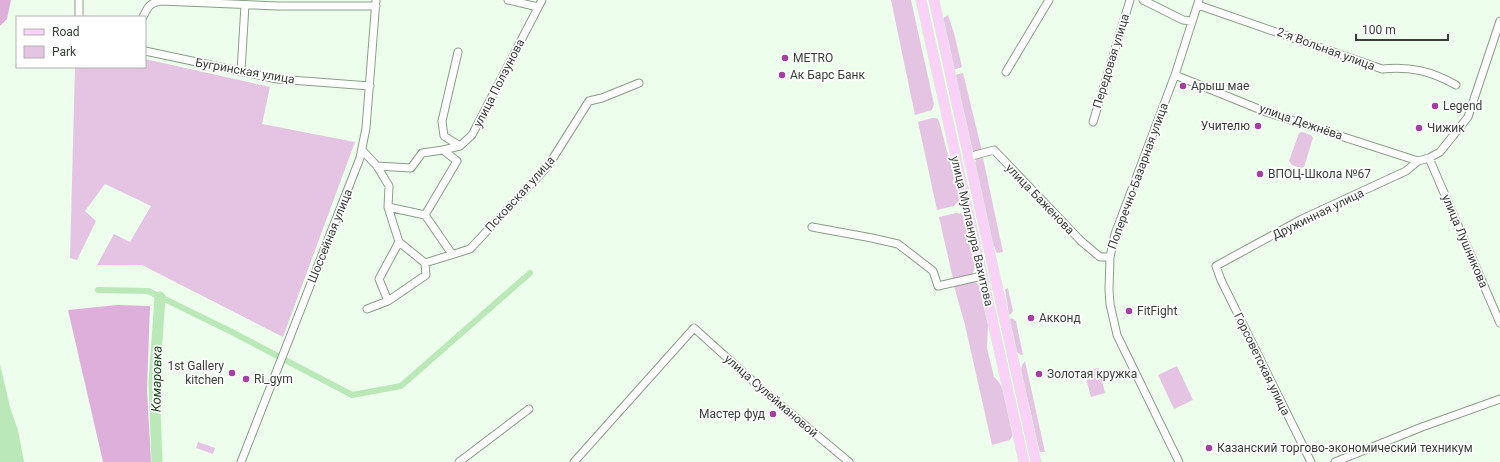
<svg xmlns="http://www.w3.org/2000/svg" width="1500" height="462" font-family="Roboto,sans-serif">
<rect width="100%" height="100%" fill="#eefeed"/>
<path fill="#e5c3e2" d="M891,0H911L934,104L932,110L915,115Z
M948,15L954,33L962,67L953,70L942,19Z
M145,59L270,87L262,124L355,142L283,337L142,265H97L114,234L130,242L151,206L105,184L85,211L96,221L77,260L70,258L75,67H145Z
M963,73L982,151H973L971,148L955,75Z
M932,118H937L939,121L960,200L954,206L937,210L918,122Z
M1302,132L1311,135L1313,138L1304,167L1300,168L1292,165L1289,161L1299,133Z
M983,158L1003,252L997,253L990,237L975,164L976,159Z
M956,213L963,214L964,216L975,267L973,273L969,276L953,279L939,217Z
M973,282L977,283L979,286L988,325L987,348L994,377C1007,386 1010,420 1013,435L1010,440L992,445L965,325L954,286Z
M1008,288L1013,311L1011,314L1009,315L1005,289Z
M1012,318L1016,321L1023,355H1021L1017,352L1009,319Z
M1025,361L1045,452H1040L1039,449L1021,370L1022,365Z
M1177,366L1193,400L1174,409L1158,375Z
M1099,368L1105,393L1091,397L1084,371Z
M198,442L215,448L213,454L196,448Z"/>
<path fill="#dfafdb" d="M0,0H11L7,19L0,26Z
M117,305L150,306L147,389L151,462H103L68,310Z"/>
<path fill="#bae8b8" d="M0,364L10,407L18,430L24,462H0Z"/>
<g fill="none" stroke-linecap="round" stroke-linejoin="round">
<path stroke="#bae8b8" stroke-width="6" d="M98,290L148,291L230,331L352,395L401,386L530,273"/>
<path stroke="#bae8b8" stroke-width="11" d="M157,462L154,383L160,297"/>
<g stroke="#8b9e8a" stroke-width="9">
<path id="minor" d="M79,0V17
M508,0L538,7
M1143,0L1183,20L1192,21
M1198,5L1382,69C1410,66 1431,71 1456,85
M143,17C148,7 149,3 161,1L278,6H376
M145,51L277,79L370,86
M458,52L442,121L444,136L460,146
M241,71L245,5
M1006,72L1049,0
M1175,75L1266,112L1418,161L1429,158L1440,152L1468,117L1500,21
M1093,122L1130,0
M362,150L377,166L389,186L388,207L425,215L457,161L443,150L460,146L472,135L542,0
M968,157L994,150L1081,241L1100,257H1110
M1429,158L1500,323
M377,166L411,168L422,153L443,150
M388,207L399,242L379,279L388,301L426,275L425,263L470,249L548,166L589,101L602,98L639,83
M425,215L452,254
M812,227L872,238L898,244L933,271L938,286L982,276
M399,242L425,263
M367,309L388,301
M241,462L360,158L366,128L376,0
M459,462L529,409
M574,462L694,328L765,392L849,462
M1179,462L1117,335L1110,304L1109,290L1110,257L1115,234L1175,75L1199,0
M1311,462L1221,280L1216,266L1302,219L1406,171L1418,161
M1335,462L1422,427L1500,399"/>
</g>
<g stroke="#e3e4e3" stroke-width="11">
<path id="major" d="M921,0L1024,462
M934,0L1036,462"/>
</g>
<use href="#minor" stroke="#fff" stroke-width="7"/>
<use href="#major" stroke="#fad1f7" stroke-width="9"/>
</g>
<g fill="#a63fa3" stroke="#fff" stroke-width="1.5">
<circle cx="785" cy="58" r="4"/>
<circle cx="782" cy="75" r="4"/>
<circle cx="1183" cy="86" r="4"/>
<circle cx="1435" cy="106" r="4"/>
<circle cx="1258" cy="126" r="4"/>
<circle cx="1419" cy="128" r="4"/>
<circle cx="1260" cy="174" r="4"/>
<circle cx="1129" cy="311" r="4"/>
<circle cx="1031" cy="318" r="4"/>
<circle cx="232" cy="373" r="4"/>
<circle cx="1039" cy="374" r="4"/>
<circle cx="246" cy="379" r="4"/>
<circle cx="773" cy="414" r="4"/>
<circle cx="1209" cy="448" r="4"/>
</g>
<g text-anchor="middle" stroke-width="3.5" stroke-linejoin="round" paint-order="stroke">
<g font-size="12" fill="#373f37" stroke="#fff">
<text transform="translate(1326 49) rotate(20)" y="4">2-я Вольная улица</text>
<text transform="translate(1111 61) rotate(-73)" y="4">Передовая улица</text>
<text transform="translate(245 71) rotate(10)" y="4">Бугринская улица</text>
<text transform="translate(499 83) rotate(-63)" y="4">улица Ползунова</text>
<text transform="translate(1301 122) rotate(19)" y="4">улица Дежнёва</text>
<text transform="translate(1138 176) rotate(-70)" y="4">Поперечно-Базарная улица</text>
<text transform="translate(520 194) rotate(-48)" y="4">Псковская улица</text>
<text transform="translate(1040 199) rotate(46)" y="4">улица Баженова</text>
<text transform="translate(1318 214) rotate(-26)" y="4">Дружинная улица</text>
<text transform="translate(972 231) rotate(77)" y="4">улица Мулланура Вахитова</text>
<text transform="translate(330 236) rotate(-68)" y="4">Шоссейная улица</text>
<text transform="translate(1465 241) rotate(67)" y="4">улица Лушникова</text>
<text transform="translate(1262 364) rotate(64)" y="4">Горсоветская улица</text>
<text transform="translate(771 396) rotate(41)" y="4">улица Сулеймановой</text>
</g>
<g font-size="12" fill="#373f37" stroke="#fff" text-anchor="start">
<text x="793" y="62">METRO</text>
<text x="790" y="79">Ак Барс Банк</text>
<text x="1191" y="90">Арыш мае</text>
<text x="1443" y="110">Legend</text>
<text x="1250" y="130" text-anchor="end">Учителю</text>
<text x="1427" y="132">Чижик</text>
<text x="1268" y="178">ВПОЦ-Школа №67</text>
<text x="1137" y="315">FitFight</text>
<text x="1039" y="322">Акконд</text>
<text x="224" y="370" text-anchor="end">1st Gallery<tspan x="224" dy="14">kitchen</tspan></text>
<text x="1047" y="378">Золотая кружка</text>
<text x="254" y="383">Ri_gym</text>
<text x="765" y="418" text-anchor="end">Мастер фуд</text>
<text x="1217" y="452">Казанский торгово-экономический техникум</text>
</g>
<g font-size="13" font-style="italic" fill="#0c3c0f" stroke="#fff">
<text transform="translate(156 379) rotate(-89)" y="5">Комаровка</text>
</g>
</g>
<rect x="16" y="16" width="130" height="52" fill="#ffffff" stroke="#afb2af"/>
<rect x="24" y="29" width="20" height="6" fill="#fad1f7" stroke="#afb2af"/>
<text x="52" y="36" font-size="12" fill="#373f37">Road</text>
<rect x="24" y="46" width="20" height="12" fill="#e5c3e2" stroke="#afb2af"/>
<text x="52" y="56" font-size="12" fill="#373f37">Park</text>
<path d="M1356 34v6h92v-6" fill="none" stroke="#373f37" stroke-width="2"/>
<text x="1362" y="34" font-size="12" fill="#373f37" stroke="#ffffff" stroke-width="3" paint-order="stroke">100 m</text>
</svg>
